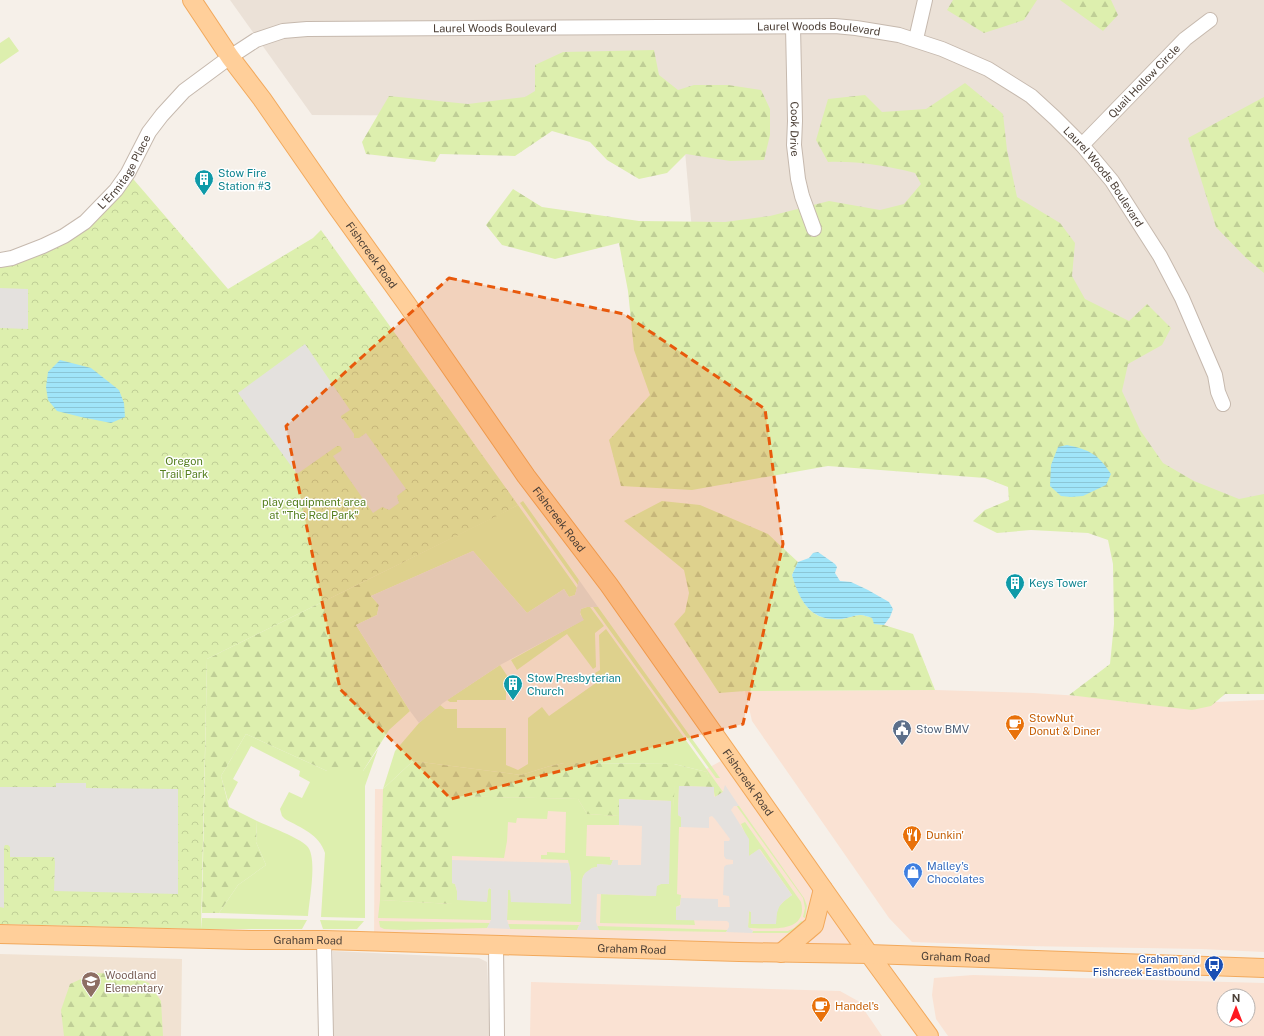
<svg xmlns="http://www.w3.org/2000/svg" width="1264" height="1036" font-family="'Public Sans',sans-serif">
<defs>
<pattern id="forest-firs" width="22" height="20" patternUnits="userSpaceOnUse"><rect width="22" height="20" fill="#ddefae"/><path d="M5 1l3.5 6h-7zM16 11l3.5 6h-7z" fill="#bfce96"/></pattern>
<pattern id="park-crowns" width="20" height="18" patternUnits="userSpaceOnUse"><rect width="20" height="18" fill="#ddefae"/><path d="M2 6a3 3 0 1 1 6 0M12 15a3 3 0 1 1 6 0" fill="none" stroke="#bfce96"/></pattern>
<pattern id="water-rules" width="6" height="5" patternUnits="userSpaceOnUse"><rect width="6" height="5" fill="#a0e5f9"/><path d="M0 2.5h6" fill="none" stroke="#8bc6d6"/></pattern>
</defs>
<rect width="100%" height="100%" fill="#f6f0e9"/>
<path fill="#ebe1d7" d="M230,0H1264V527L693,242L682,117L312,115Z
M333,951L479,958L487,962L490,1036H333Z"/>
<path fill="#fae2d3" fill-rule="evenodd" d="M935,690L1033,693L1190,703L1264,700V952L1201,949L1024,946L912,942L889,918L752,721L745,691Z
M730,756L869,954L374,941L375,789L659,795Z
M973,975L1264,983V1036H948L936,1019L932,995L934,978ZM1224,996H1248V1020H1224Z
M531,982L840,991L858,1001L882,1036H530Z"/>
<path fill="#f1e2d2" d="M0,954L182,959L181,1036H0Z"/>
<path fill="#ddefae" d="M9,37L19,51L0,64V43Z
M523,501L579,580L578,585L520,503Z
M518,505L577,588L575,595L569,597L564,589L527,613L473,551L371,596V578Z
M587,607H590L604,626L595,633L596,667L593,669L567,634L517,670L511,660L583,620L580,612L581,609Z
M593,607H598L720,778H716Z
M606,629L713,778H709L707,772L674,764L564,763L550,766L521,775L413,761L383,789L395,751L419,723L440,705L445,709H457V728H506V765L518,770L528,764V718L542,707L549,716L600,680L595,673L600,670L599,635Z
M500,665L514,686L506,691V700H457V702H450L447,700Z
M246,734L327,771H363L378,749L365,786V918L321,917L325,853C319,834 301,828 285,819L282,816L280,809L289,792L302,798L310,782L299,776L300,771L251,746L233,779L238,782L228,801L221,776Z
M675,777V786H679L678,815L681,817V827H679L677,894L681,895L680,905L676,907V920H694L695,925L600,923L601,894L656,896V886L661,884L671,807H673Z
M452,796L578,799L587,814L619,816V825H587L586,856L610,857V860H613L611,865L597,864V867L592,868L583,876L581,922L507,920L508,890L511,889V901L571,875L568,860L541,859V855H547V852L565,853L566,812L548,811L547,819L517,818L516,823L508,822L507,841L504,858L452,856Z
M736,805L739,806L804,898L807,906L805,918L803,917L805,908L803,898Z
M257,821C270,827 298,837 307,846C318,857 309,901 308,916L219,913L238,885L266,865L256,842Z
M745,822L801,902C809,935 767,928 748,928L749,911L751,912V924L776,916C777,905 784,901 792,895L760,849L749,856V843L741,824Z
M452,883L455,884L457,891L487,901L488,890L489,888L491,889V920L378,918L380,900L452,904Z
M202,918L307,920L302,929H201Z
M320,920L364,921L357,929H323Z
M379,921L490,923L487,928L404,930L384,929L380,927Z
M801,921L803,922C799,927 794,930 788,933H752L753,931H788L794,928Z
M508,924L579,925L577,930L510,929Z
M597,926L728,930L726,932L599,930Z"/>
<path fill="url(#forest-firs)" d="M953,0H1037L1024,20L984,33L947,10Z
M1060,0H1111L1118,15L1103,31Z
M654,50L659,75L678,90L694,85H728L761,90L770,109V135L764,160L730,161L686,154L667,173L639,179L607,160L590,142L552,131L515,156L440,154L435,162L366,154L362,142L389,96L468,104L525,97L535,91V65L563,52Z
M965,83L1003,114L1007,150L1017,197L1060,223L1075,243L1072,276L1085,299L1129,321L1147,304L1171,328L1162,345L1128,364L1122,391L1140,430L1163,463L1194,481L1239,499L1264,494V694H1225L1211,706L1192,710L1069,695L1110,664L1114,624L1113,564L1108,540L1088,533L1031,530L997,533L973,521L985,510L1009,500L1008,487L985,478L828,466L692,490L621,486L609,440L650,395L634,350L628,291L619,243L555,259L502,245L486,225L513,189L542,207L639,221L725,222L770,216L829,201L880,210L904,204L921,184L915,173C887,166 858,161 828,162L816,140L828,99L865,95L882,112L926,109Z
M1264,97V273L1246,258L1216,227L1188,138Z
M662,501L700,505L768,534L798,562L792,575C801,602 810,622 842,619C848,618 855,615 860,615C864,615 869,617 872,618L875,624L884,625L913,634L935,690L745,691L719,693L674,624L685,612L689,593L684,570L624,521Z
M371,578V596L379,605L377,615L356,625L410,711L389,730L363,771H327L246,734L221,776L229,807L257,821L256,842L266,865L238,885L219,913H202L207,659Z
M413,761L521,775L550,766L564,763L674,764L707,772L709,777L713,778L723,792L715,797L713,787L675,786L673,807H671V801L619,799V816L587,814L578,799L452,796V904L380,900L383,789Z
M94,973L128,974L149,983L161,1001L163,1036H64L61,1010L70,984Z"/>
<path fill="url(#park-crowns)" d="M128,173L228,289L313,238L321,230L518,505L501,514L207,659L201,929L0,924V260L64,236Z"/>
<path fill="#e4e1de" d="M0,288L28,289V329L0,328Z
M305,344L350,410L341,416V418L344,420L354,434V438H359L366,433L406,489L397,496L399,503L389,510L382,507L373,513L333,456L341,451L342,449L340,446H337L297,474L238,393Z
M473,551L527,613L564,589L569,597L575,595L579,580L598,607H587L581,609L580,614L584,620L500,665L443,703L419,723L410,711L356,625L377,615L379,605L371,596Z
M56,783H86V788L178,789V894L54,891L55,862L54,857H10V847L8,845H5L4,847V908L0,907V787H56Z
M725,785L739,806H734L731,810L749,839V856L759,849L792,895L783,902L779,907L777,913L776,924H751V912L749,911L748,927L753,931L752,933L726,932L729,927V923L727,921L676,920V907L680,906L681,898L718,899V907H730L729,896L723,895L724,867L726,865L733,864V860L726,859L724,856V841H729L730,839L715,819L712,816L709,817V828L681,827V817L678,815L679,786L714,787V796L715,797L723,792Z
M619,799L671,801L669,884H661L657,886L656,896L597,894L596,922L599,930H577L581,922L582,879L585,873L592,868L597,867V864L611,865L613,860H618V865H641L642,826L619,825Z
M452,860L569,863L571,875V904L511,902L510,890H508L507,920L510,929L487,928L491,920V889L489,888L488,890L487,902L457,900V891L455,884L452,883Z"/>
<path fill="url(#water-rules)" d="M60,360L91,368L119,390L124,403L125,417L111,423L81,417L57,411L48,400L46,387L48,372Z
M1067,445C1090,450 1098,454 1111,474L1106,485L1083,496L1071,497L1061,496L1050,486L1051,465L1058,447Z
M818,552L835,564L837,567L835,573L840,581L851,582L868,590L889,602L893,609L890,617L884,625L874,624L872,618C869,617 864,615 860,615C855,615 848,618 842,619C811,622 800,602 792,575L798,562L809,558L813,553Z"/>
<g fill="none" stroke-linecap="round" stroke-linejoin="round">
<g stroke="#c6b9ae" stroke-width="16">
<g id="minor">
<path id="s1" d="M793,27L795,121L794,145L798,179L802,196L814,229"/>
<path d="M916,39L925,0"/>
<path id="s2" d="M1082,145L1185,39L1210,20"/>
<path id="s3" d="M0,260L12,258L43,246L64,236L85,222L116,190L128,173L149,132L162,115L184,91L230,57L256,40L283,31L307,29L835,26L856,28L899,35L942,49L988,69L1031,96L1055,118L1082,145L1112,181L1160,256L1182,298L1215,375L1218,392L1223,404"/>
<path d="M324,940L326,1036"/>
<path d="M496,945L497,1036"/>
</g>
</g>
<g stroke="#f2a95c" stroke-width="20">
<g id="major">
<path id="s4" d="M192,0L230,57L262,99L337,207L406,303L526,476L609,585L869,954L929,1036"/>
<path id="s5" d="M0,934L251,940H324L739,952L869,954L1264,968"/>
<path d="M781,953L814,925L823,889"/>
</g>
</g>
<use href="#minor" stroke="#fff" stroke-width="14"/>
<use href="#major" stroke="#ffcf9a" stroke-width="18"/>
</g>
<path fill="#e8590c" fill-opacity="0.2" stroke="#e8590c" stroke-width="3" stroke-dasharray="8 5" stroke-linejoin="round" d="M449,278L624,314L765,409L783,544L743,724L451,799L340,689L286,426Z"/>
<defs>
<g id="building-pin" transform="scale(1)"><path d="M0 17L-7.5 6A9.5 9.5 0 1 1 7.5 6Z" fill="#0f9aa8" stroke="#fff"/><path d="M-4-6H4V6H1V3H-1V6H-4ZM-2.5-4.3h1.7v1.8h-1.7ZM.8-4.3h1.7v1.8H.8ZM-2.5-1h1.7V.8h-1.7ZM.8-1h1.7V.8H.8Z" fill="#fff"/></g>
<g id="cafe-pin" transform="scale(1)"><path d="M0 17L-7.5 6A9.5 9.5 0 1 1 7.5 6Z" fill="#e8710a" stroke="#fff"/><path d="M-5.5-4.5H6V0H3Q3 3.5 0 3.5H-2.5Q-5.5 3.5-5.5 0ZM3-3.2v2h1.7v-2ZM-6 4.5H4V6H-6Z" fill="#fff"/></g>
<g id="civic-pin" transform="scale(1)"><path d="M0 17L-7.5 6A9.5 9.5 0 1 1 7.5 6Z" fill="#5c6f8a" stroke="#fff"/><path d="M-.6-6.5H3V-4.5H.6V-3L4-1V1h2V6H-6V1h2V-1L-.6-3ZM-1.2 2.5V6h2.4V2.5Z" fill="#fff"/></g>
<g id="restaurant-pin" transform="scale(1)"><path d="M0 17L-7.5 6A9.5 9.5 0 1 1 7.5 6Z" fill="#e8710a" stroke="#fff"/><path d="M-5-6h1v4h1v-4h1v4h1v-4h1v5L-1.5 .5V6h-2V.5L-5-1ZM5-6V6H3V1.5H1.5Q1.5-4 5-6Z" fill="#fff"/></g>
<g id="shop-pin" transform="scale(1)"><path d="M0 17L-7.5 6A9.5 9.5 0 1 1 7.5 6Z" fill="#3f7fe0" stroke="#fff"/><path d="M-5-2.5h2.3a2.7 3.5 0 0 1 5.4 0H5L5.5 6h-11ZM-1.5-2.5h3a1.5 2.3 0 0 0-3 0Z" fill="#fff"/></g>
<g id="bus-pin" transform="scale(1)"><path d="M0 17L-7.5 6A9.5 9.5 0 1 1 7.5 6Z" fill="#1a4fb4" stroke="#fff"/><path d="M-5-6H5V4H4V6H2V4H-2V6H-4V4H-5ZM-3.5-4V0h7V-4ZM-3.5 1.2v1.5H-2V1.2ZM2 1.2v1.5H3.5V1.2Z" fill="#fff"/></g>
<g id="school-pin" transform="scale(1)"><path d="M0 17L-7.5 6A9.5 9.5 0 1 1 7.5 6Z" fill="#8d6e63" stroke="#fff"/><path d="M0-5L7-2L0 1L-7-2ZM-4 1L0 2.5L4 1V4Q0 6-4 4Z" fill="#fff"/></g>
</defs>
<g fill-rule="evenodd">
<use href="#building-pin" x="204" y="179"/>
<use href="#building-pin" x="1015" y="583"/>
<use href="#building-pin" x="513" y="684"/>
<use href="#cafe-pin" x="1015" y="724"/>
<use href="#civic-pin" x="902" y="729"/>
<use href="#restaurant-pin" x="912" y="835"/>
<use href="#shop-pin" x="913" y="872"/>
<use href="#bus-pin" x="1214" y="965"/>
<use href="#school-pin" x="91" y="981"/>
<use href="#cafe-pin" x="821" y="1006"/>
</g>
<g text-anchor="middle" stroke-width="3" stroke-linejoin="round" paint-order="stroke">
<g font-size="11" fill="#4b3f36" stroke="#fff">
<text dy="4" stroke="none"><textPath href="#s3" startOffset="588">Laurel Woods Boulevard</textPath></text>
<text dy="4" stroke="none"><textPath href="#s3" startOffset="912">Laurel Woods Boulevard</textPath></text>
<text dy="4" stroke="none"><textPath href="#s2" startOffset="89">Quail Hollow Circle</textPath></text>
<text dy="4" stroke="none"><textPath href="#s1" startOffset="102">Cook Drive</textPath></text>
<text dy="4" stroke="none"><textPath href="#s3" startOffset="158">L'Ermitage Place</textPath></text>
<text dy="4" stroke="none"><textPath href="#s3" startOffset="1248">Laurel Woods Boulevard</textPath></text>
<text dy="4" stroke="none"><textPath href="#s4" startOffset="312">Fishcreek Road</textPath></text>
<text dy="4" stroke="none"><textPath href="#s4" startOffset="636">Fishcreek Road</textPath></text>
<text dy="4" stroke="none"><textPath href="#s4" startOffset="960">Fishcreek Road</textPath></text>
<text dy="4" stroke="none"><textPath href="#s5" startOffset="308">Graham Road</textPath></text>
<text dy="4" stroke="none"><textPath href="#s5" startOffset="632">Graham Road</textPath></text>
<text dy="4" stroke="none"><textPath href="#s5" startOffset="956">Graham Road</textPath></text>
</g>
<g font-size="11" fill="#0d838f" stroke="#fff" text-anchor="start">
<text x="218" y="177">Stow Fire<tspan x="218" dy="13">Station #3</tspan></text>
<text x="1029" y="587">Keys Tower</text>
<text x="527" y="682">Stow Presbyterian<tspan x="527" dy="13">Church</tspan></text>
</g>
<g font-size="11" fill="#567f20" stroke="#fff">
<text x="184" y="465">Oregon<tspan x="184" dy="13">Trail Park</tspan></text>
<text x="314" y="506">play equipment area<tspan x="314" dy="13">at "The Red Park"</tspan></text>
</g>
<g font-size="11" fill="#c56008" stroke="#fff" text-anchor="start">
<text x="1029" y="722">StowNut<tspan x="1029" dy="13">Donut &amp; Diner</tspan></text>
<text x="926" y="839">Dunkin'</text>
<text x="835" y="1010">Handel's</text>
</g>
<g font-size="11" fill="#4e5e75" stroke="#fff" text-anchor="start">
<text x="916" y="733">Stow BMV</text>
</g>
<g font-size="11" fill="#366cbe" stroke="#fff" text-anchor="start">
<text x="927" y="870">Malley's<tspan x="927" dy="13">Chocolates</tspan></text>
</g>
<g font-size="11" fill="#164399" stroke="#fff" text-anchor="end">
<text x="1200" y="963">Graham and<tspan x="1200" dy="13">Fishcreek Eastbound</tspan></text>
</g>
<g font-size="11" fill="#785e54" stroke="#fff" text-anchor="start">
<text x="105" y="979">Woodland<tspan x="105" dy="13">Elementary</tspan></text>
</g>
</g>
<g transform="translate(1236 1008)"><circle r="19" fill="#ffffff" stroke="#b7b2af"/>
<path d="M0-3L7 15L0 10L-7 15Z" fill="#ff1820"/>
<text y="-6" font-size="11" font-weight="bold" text-anchor="middle" fill="#4b3f36">N</text>
</g>
</svg>
